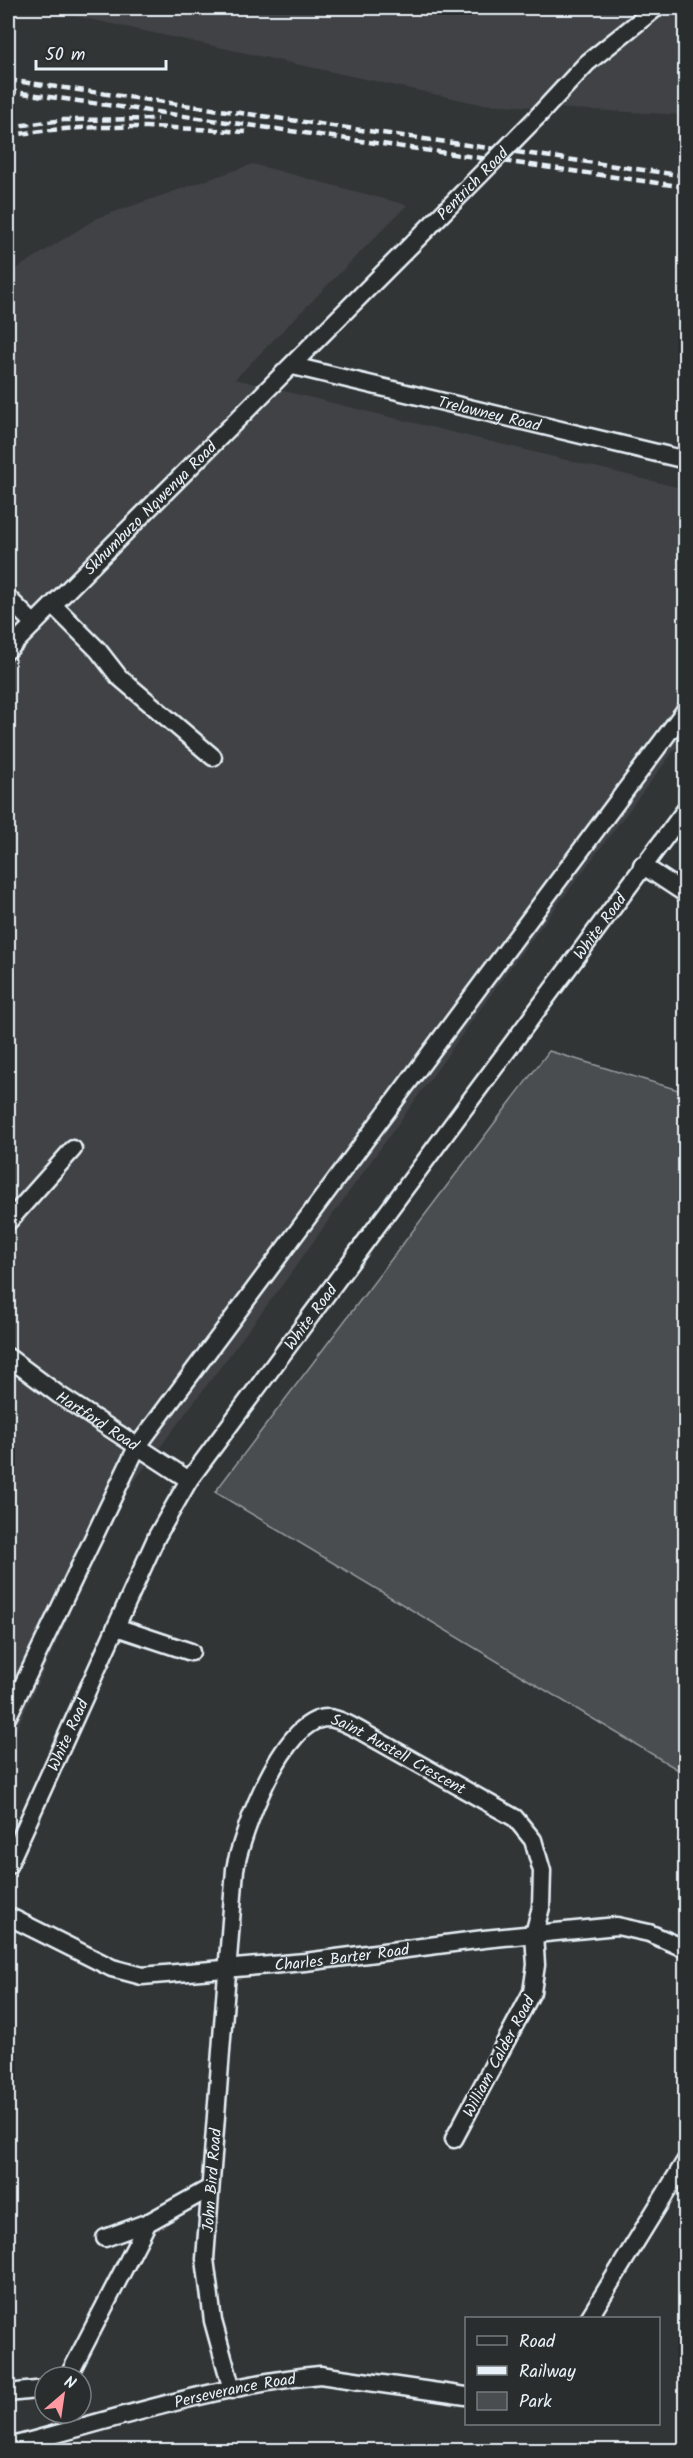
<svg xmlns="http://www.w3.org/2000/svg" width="693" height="2458" font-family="Kalam,sans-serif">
<rect width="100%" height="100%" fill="#323536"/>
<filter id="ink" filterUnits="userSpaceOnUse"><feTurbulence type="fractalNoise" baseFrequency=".0167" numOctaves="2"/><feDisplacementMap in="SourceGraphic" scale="12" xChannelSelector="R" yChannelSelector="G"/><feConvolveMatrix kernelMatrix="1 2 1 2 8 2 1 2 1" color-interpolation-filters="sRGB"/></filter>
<g filter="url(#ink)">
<path fill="#3f4244" d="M38,8H685V115L480,104Z
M253,164L407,205L235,379L685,489V736L507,972L283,1284L124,1495L8,1748V274L97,218Z"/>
<path fill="#494d4f" stroke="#989fa4" stroke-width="1.5" d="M549,1051L685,1092V1774L215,1492Z"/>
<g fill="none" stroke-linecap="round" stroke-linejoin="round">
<g stroke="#e8f1f8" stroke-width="21">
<g id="minor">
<path d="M537,117L587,63L656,8"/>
<path id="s1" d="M293,366L686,460"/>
<path d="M8,598L34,624"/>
<path d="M53,605L98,650L119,677L213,757"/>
<path id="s2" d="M8,650L430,226"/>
<path d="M642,865L686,894"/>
<path d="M8,1222L73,1149"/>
<path id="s3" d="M8,1357L59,1395L189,1480"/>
<path d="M116,1627L191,1652"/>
<path d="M8,1716L137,1447L686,709"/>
<path id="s4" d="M8,1866L157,1536L189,1480L686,809"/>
<path id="s5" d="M8,1916L112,1968L142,1976L305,1962L484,1939L617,1926L649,1933L686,1949"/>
<path d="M105,2238L151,2221L210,2188"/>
<path d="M589,2318L686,2160"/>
<path d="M68,2377L148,2222"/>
<path id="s6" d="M232,2390L213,2321L205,2259L235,1869C242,1833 283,1717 328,1718C341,1719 355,1728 366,1734L515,1818L533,1840L542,1871L541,1907L534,1934L536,1965L532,1992L454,2139"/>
<path d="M8,2393L45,2389"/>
<path id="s7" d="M8,2447C108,2421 217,2385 320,2375L466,2396"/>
</g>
</g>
<use href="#minor" stroke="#2a2d2e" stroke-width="16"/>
<path stroke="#e8f1f8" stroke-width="4.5" stroke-dasharray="9 4.5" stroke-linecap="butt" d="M8,80L686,176
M8,91L686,187
M8,127L64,120L157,119
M8,136C85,122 167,127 246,132"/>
<g stroke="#e8f1f8" stroke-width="21" stroke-linecap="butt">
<g id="minor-bridge">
<path id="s8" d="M430,226L537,117"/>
</g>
</g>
<use href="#minor-bridge" stroke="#2a2d2e" stroke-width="16"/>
</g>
</g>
<g text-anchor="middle" stroke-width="4.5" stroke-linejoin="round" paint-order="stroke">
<g font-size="16" fill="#e8f1f8" stroke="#2a2d2e">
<text dy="6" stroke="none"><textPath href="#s8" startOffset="60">Pentrich Road</textPath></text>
<text dy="6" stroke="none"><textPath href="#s1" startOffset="202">Trelawney Road</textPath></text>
<text dy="6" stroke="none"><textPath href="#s2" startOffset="201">Skhumbuzo Ngwenya Road</textPath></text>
<text dy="6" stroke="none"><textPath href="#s4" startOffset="1116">White Road</textPath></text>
<text dy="6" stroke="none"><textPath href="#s4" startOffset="630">White Road</textPath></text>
<text dy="6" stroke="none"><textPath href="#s3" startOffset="110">Hartford Road</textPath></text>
<text dy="6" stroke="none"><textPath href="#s4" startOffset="144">White Road</textPath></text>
<text dy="6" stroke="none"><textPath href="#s6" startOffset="790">Saint Austell Crescent</textPath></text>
<text dy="6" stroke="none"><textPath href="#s5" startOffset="348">Charles Barter Road</textPath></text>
<text transform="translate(498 2056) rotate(-62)" y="6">William Calder Road</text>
<text dy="6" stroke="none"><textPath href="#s6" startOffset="213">John Bird Road</textPath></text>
<text dy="6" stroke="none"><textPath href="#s7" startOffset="234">Perseverance Road</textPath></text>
</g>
</g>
<rect width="693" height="2458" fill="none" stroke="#2a2d2e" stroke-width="30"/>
<rect x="15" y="15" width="663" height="2428" fill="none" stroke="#e8f1f8" stroke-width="2" filter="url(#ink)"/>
<rect x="465" y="2317" width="195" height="108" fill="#2a2d2e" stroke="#767b7f" stroke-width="1.5"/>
<rect x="477" y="2336" width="30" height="9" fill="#2a2d2e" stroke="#767b7f" stroke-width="1.5"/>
<text x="519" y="2347" font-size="18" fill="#e8f1f8">Road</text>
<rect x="477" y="2366" width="30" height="9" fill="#e8f1f8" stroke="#767b7f" stroke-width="1.5"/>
<text x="519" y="2377" font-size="18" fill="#e8f1f8">Railway</text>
<rect x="477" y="2392" width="30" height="18" fill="#494d4f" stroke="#767b7f" stroke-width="1.5"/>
<text x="519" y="2407" font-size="18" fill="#e8f1f8">Park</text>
<g transform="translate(63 2395) rotate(29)"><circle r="28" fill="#2a2d2e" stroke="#767b7f" stroke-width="1.5"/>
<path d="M0-4.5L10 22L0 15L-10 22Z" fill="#ff9aa2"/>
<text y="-9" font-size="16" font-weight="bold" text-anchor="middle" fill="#e8f1f8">N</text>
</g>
<path d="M36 60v9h130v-9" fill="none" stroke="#e8f1f8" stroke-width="3"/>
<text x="45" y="60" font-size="18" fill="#e8f1f8" stroke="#2a2d2e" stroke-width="4.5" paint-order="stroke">50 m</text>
</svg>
